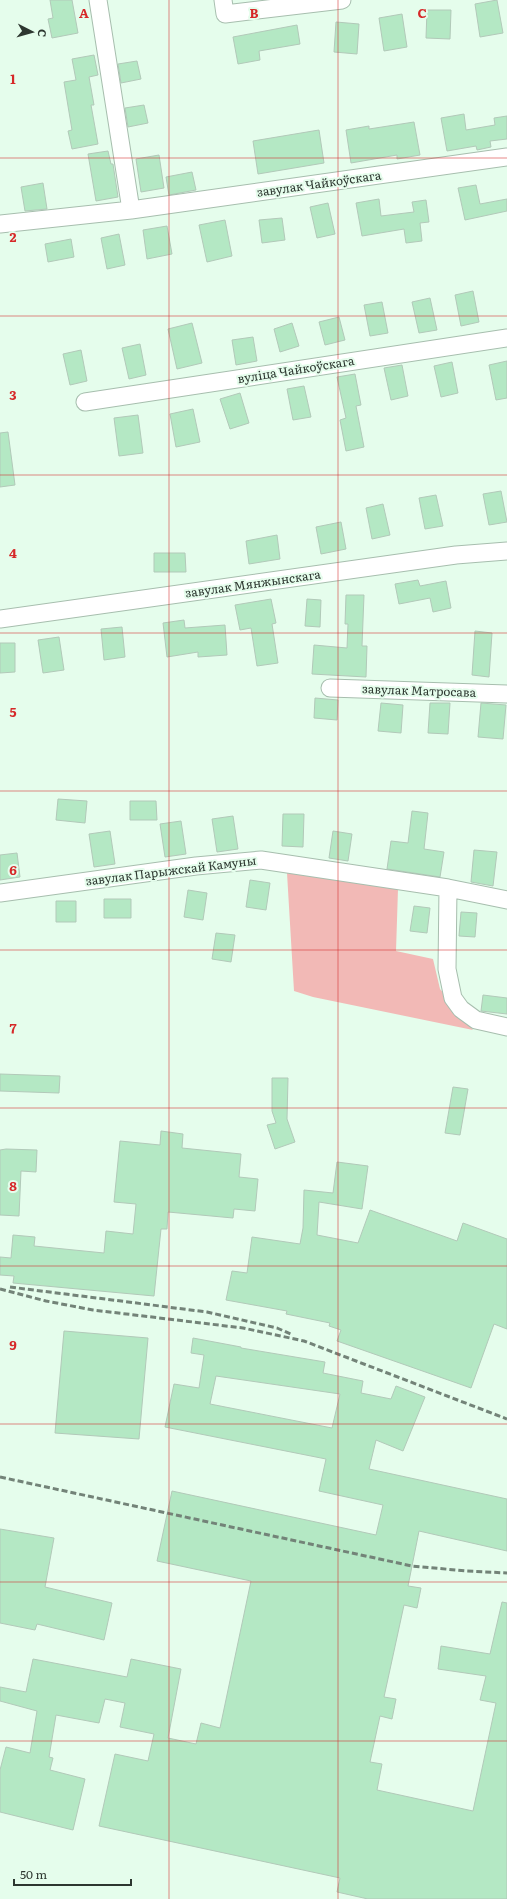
<svg xmlns="http://www.w3.org/2000/svg" width="507" height="1899" font-family="Literata,serif">
<rect width="100%" height="100%" fill="#e5fdec"/>
<path fill="#f2b9b6" d="M287,873L398,889L396,951L433,959L440,989L473,1030L313,997L294,991Z"/>
<path fill="#b4e8c4" stroke="#b2c9b9" fill-rule="evenodd" d="M50,0H72L78,33L52,38L48,19L53,18Z
M497,0L503,33L480,37L475,4Z
M427,10H451L450,39L426,38Z
M402,14L407,47L384,51L379,18Z
M336,22L359,24L357,54L334,52Z
M297,25L300,44L259,51L260,60L238,64L233,37Z
M94,55L98,75L89,77L94,105H91L98,144L72,149L68,131L72,130L64,82L76,80L72,59Z
M137,61L141,79L121,83L118,64Z
M144,105L148,123L128,127L125,108Z
M464,114L466,130L495,125L494,118L507,116V139L490,141L491,147L477,150L476,146L447,151L441,118Z
M414,122L420,155L397,159V155L351,163L346,130L369,126V129Z
M319,130L324,163L258,174L253,141Z
M108,151L111,164H113L118,197L96,201L88,154Z
M159,155L164,188L141,192L136,159Z
M192,172L196,190L169,195L166,177Z
M43,183L47,209L25,211L21,187Z
M476,185L480,204L507,199V211L465,220L458,188Z
M379,199L381,216L414,212L412,202L426,200L429,222L420,223L422,241L406,243L404,229L362,236L356,203Z
M328,203L335,234L317,238L310,207Z
M282,218L285,240L262,243L259,220Z
M225,220L232,256L207,262L199,225Z
M167,226L172,254L147,259L143,230Z
M119,234L125,265L107,269L101,238Z
M71,239L74,257L48,262L45,244Z
M473,291L479,322L461,326L455,295Z
M430,298L437,330L419,333L412,302Z
M382,302L388,333L370,336L364,305Z
M339,317L345,340L325,345L319,322Z
M192,323L202,363L177,369L168,329Z
M292,323L299,346L280,352L274,329Z
M253,337L257,361L236,365L232,340Z
M140,344L146,375L129,379L122,348Z
M81,350L87,381L70,385L63,354Z
M507,361V398L496,400L489,365Z
M452,362L458,393L441,397L434,366Z
M402,365L408,396L391,400L384,368Z
M355,374L361,405L356,406L364,447L346,451L340,420L346,418L337,377Z
M304,386L311,417L293,420L287,389Z
M240,393L249,423L230,429L220,399Z
M193,409L200,442L176,447L170,414Z
M138,415L143,453L119,456L114,418Z
M8,432L15,485L0,487V433Z
M501,491L507,522L489,525L483,494Z
M436,495L443,526L425,529L419,498Z
M383,504L390,535L372,539L366,508Z
M341,522L346,549L321,554L316,527Z
M277,535L280,559L249,564L246,541Z
M154,553H185L186,572H154Z
M418,580L420,586L446,581L451,608L433,612L430,598L399,604L395,584Z
M346,595H364L362,646H367L366,677L312,674L314,645L347,648L348,624H345Z
M271,599L276,623L272,624L278,663L257,666L251,628L240,630L235,605Z
M307,599L321,600L320,627L305,626Z
M184,620L185,628L225,625L227,655L198,657V652L167,657L163,623Z
M122,627L125,657L104,660L101,629Z
M475,631L492,633L489,677L472,675Z
M59,637L64,670L43,673L38,640Z
M0,643H15V672L0,673Z
M315,698L338,700L337,720L314,718Z
M381,703L403,705L401,733L378,731Z
M430,703H450L448,734L428,733Z
M481,703L506,705L503,739L478,737Z
M58,799L87,801L85,823L56,820Z
M130,801H156L157,820H130Z
M412,811L428,813L424,849L444,852L440,877L387,869L391,841L408,843Z
M283,814H304L303,847L282,846Z
M233,816L238,849L217,852L212,819Z
M181,821L186,854L165,857L160,824Z
M110,831L115,864L94,867L89,834Z
M333,831L352,834L348,861L329,858Z
M474,850L497,852L493,886L471,882Z
M17,853L20,877L0,880V855Z
M250,880L270,883L266,910L246,907Z
M188,890L207,893L203,920L184,917Z
M104,899H131V918H104Z
M56,901H76V922H56Z
M414,906L430,908L427,933L410,931Z
M461,912L477,913L475,937L459,936Z
M216,933L235,935L231,962L212,959Z
M483,995L507,998V1014L481,1011Z
M0,1074L60,1076L59,1093L0,1091Z
M272,1078H288L287,1119L295,1142L275,1149L267,1125L276,1123L272,1111Z
M453,1087L468,1089L460,1135L445,1133Z
M161,1131L183,1134L182,1148L241,1154L239,1177L258,1179L255,1211L234,1209L233,1218L168,1212L167,1229H161L154,1296L13,1283L14,1276L0,1275V1257L11,1258L13,1235L35,1237L34,1246L104,1253L106,1231L133,1234L136,1204L114,1202L120,1141L160,1145Z
M6,1149L37,1150L36,1172L21,1171L19,1216L0,1215V1150Z
M337,1162L368,1166L362,1209L319,1202L317,1235L358,1243L370,1210L457,1241L463,1223L507,1239V1329L494,1324L471,1388L337,1341L341,1330L329,1326L330,1323L286,1314L287,1311L226,1300L232,1271L247,1273L252,1237L300,1244L303,1228L304,1190L333,1193Z
M64,1331L148,1338L139,1439L55,1433Z
M193,1338L241,1347V1348L325,1362L323,1373L363,1381L361,1393L391,1399L396,1386L425,1397L403,1451L376,1440L369,1469L507,1499V1551L419,1531L408,1586L421,1588L417,1608L404,1605L384,1697L396,1699L392,1719L380,1716L370,1762L382,1764L377,1790L473,1811L496,1703L480,1700L486,1676L438,1669L441,1646L490,1654L502,1602L507,1603V1899H368L337,1892L340,1878L99,1826L115,1754L148,1761L154,1734L120,1727L125,1703L105,1699L99,1723L56,1715L49,1757L53,1758L50,1770L85,1779L73,1830L0,1812V1770L6,1747L30,1753L37,1711L0,1701V1687L26,1692L33,1659L127,1677L131,1659L181,1669L168,1738L196,1744L201,1723L220,1728L251,1581L157,1561L172,1491L376,1535L383,1505L319,1491L326,1459L165,1427L174,1384L199,1388L204,1355L191,1353ZM216,1376L340,1394L332,1428L210,1404Z
M0,1529L54,1538L45,1587L112,1603L104,1640L37,1624L35,1630L0,1623Z"/>
<g fill="none" stroke-linecap="round" stroke-linejoin="round">
<g stroke="#a7beae" stroke-width="19">
<path id="minor" d="M98,0L131,210
M223,0L225,14L342,0
M0,224L131,210L507,157
M85,402L507,338
M0,619L456,555L507,551
M330,688L507,694
M448,888L447,969L453,998L461,1009L476,1020L507,1027
M0,893L196,866L261,860L448,888L507,900"/>
</g>
<use href="#minor" stroke="#fff" stroke-width="17"/>
<path stroke="#738378" stroke-width="3" stroke-dasharray="6 3" stroke-linecap="butt" d="M10,1287L207,1312L277,1328L293,1335
M0,1289L46,1301L93,1310L243,1328L304,1341L507,1419
M0,1477L412,1566L467,1571L507,1573"/>
</g>
<path fill="none" stroke="#d62828" stroke-width="1" stroke-opacity="0.55" d="M169,0V1899M338,0V1899M0,158H507M0,316H507M0,475H507M0,633H507M0,791H507M0,950H507M0,1108H507M0,1266H507M0,1424H507M0,1582H507M0,1741H507"/>
<g text-anchor="middle" stroke-width="4" stroke-linejoin="round" paint-order="stroke">
<g font-size="12" fill="#2d3730" stroke="#e5fdec">
<text transform="translate(319 184) rotate(-8)" y="4">завулак Чайкоўскага</text>
<text transform="translate(296 370) rotate(-9)" y="4">вуліца Чайкоўскага</text>
<text transform="translate(253 584) rotate(-8)" y="4">завулак Мянжынскага</text>
<text transform="translate(419 691) rotate(2)" y="4">завулак Матросава</text>
<text transform="translate(171 871) rotate(-7)" y="4">завулак Парыжскай Камуны</text>
</g>
</g>
<g font-size="13" text-anchor="middle" font-weight="bold" fill="#d62828" stroke="#e5fdec" stroke-width="4" stroke-linejoin="round" paint-order="stroke">
<text x="84" y="18">A</text>
<text x="254" y="18">B</text>
<text x="422" y="18">C</text>
<text x="13" y="84">1</text>
<text x="13" y="242">2</text>
<text x="13" y="400">3</text>
<text x="13" y="558">4</text>
<text x="13" y="717">5</text>
<text x="13" y="875">6</text>
<text x="13" y="1033">7</text>
<text x="13" y="1191">8</text>
<text x="13" y="1350">9</text>
</g>
<g transform="translate(32 32) rotate(96)" stroke="#e5fdec" stroke-width="3" paint-order="stroke">
<path d="M0-3L7 15L0 10L-7 15Z" fill="#2d3730"/>
<text y="-6" font-size="11" font-weight="bold" text-anchor="middle" fill="#2d3730">С</text>
</g>
<path d="M14 1879v6h117v-6" fill="none" stroke="#2d3730" stroke-width="2"/>
<text x="20" y="1879" font-size="12" fill="#2d3730" stroke="#e5fdec" stroke-width="3" paint-order="stroke">50 m</text>
</svg>
